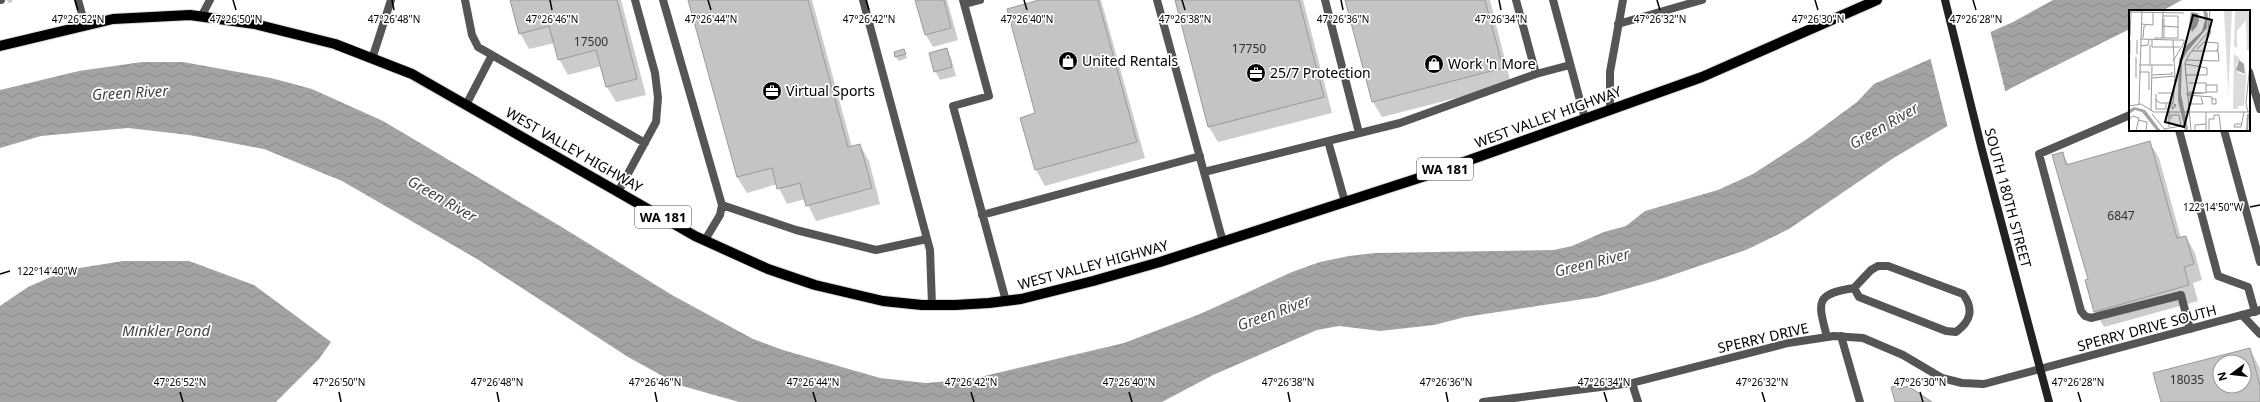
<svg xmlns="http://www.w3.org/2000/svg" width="2260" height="402" font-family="'Noto Sans',sans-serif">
<defs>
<pattern id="water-waves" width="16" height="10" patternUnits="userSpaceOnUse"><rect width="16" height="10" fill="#a3a3a3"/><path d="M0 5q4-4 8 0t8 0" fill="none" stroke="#8b8b8b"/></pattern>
</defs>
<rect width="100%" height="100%" fill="#fff"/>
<path fill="url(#water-waves)" d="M2053,0H2182L2162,11H2130V29L2013,87L1892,159L1789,229L1746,250L1658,280L1597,297L1465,317L1434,325L1380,331L1339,326L1317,330L1213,375L1162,402H739L679,385L628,357L477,259L342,181L264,149L189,135L128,128L41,136L0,148V90L79,71L142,62H183L271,78L312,89L383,121L560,226L672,295L753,339L783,350L880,378L926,383L972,379L1124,343L1200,314L1292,272L1320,262L1349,256L1375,253L1554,250L1572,246L1604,232L1626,226L1645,211L1718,190L1753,174L1807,139L1857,102L1874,84L2013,22Z
M123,261H189L254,285L331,342L319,359L276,402H0V306L28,287L67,270Z"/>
<path fill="#fff" d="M1990,30L2006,94L1948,128L1930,57Z"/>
<path fill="#0003" fill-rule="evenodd" d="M7,0H12L13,2L8,3Z
M511,0H621L646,95L616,102L607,87L602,66L568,75L559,59L555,43L529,49L520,33Z
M689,0H812L852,147L860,145L869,161L880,204L816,221L805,199L787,204L777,184L747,193L737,177Z
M916,0H947L958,40L933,47L926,35Z
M1042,0H1101L1145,158L1045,186L1036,170L1022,118L1037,114Z
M1176,0H1303L1332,113L1218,142L1209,127Z
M1346,0H1490L1511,84L1382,117L1373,102Z
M946,49L951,58L956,76L940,80L935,71Z
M904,50L907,58L899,61L896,57Z
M2150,143L2159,158L2181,238L2186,237L2195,253L2202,280L2193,283L2198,301L2104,327L2095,311L2062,153L2069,165Z
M2250,349L2260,369V402H2162L2154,374ZM2220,362H2244V386H2220Z"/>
<path fill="#c4c4c4" stroke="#999" fill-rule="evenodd" d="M510,0H617L637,79L606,87L596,50L558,60L549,26L519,34Z
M688,0H808L848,147L860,144L872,188L806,206L800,183L777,189L772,168L737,177Z
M915,0H944L951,28L925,35Z
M1039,0H1098L1137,142L1035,170L1020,118L1035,113L1007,9Z
M1175,0H1299L1324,97L1208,127Z
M1345,0H1485L1503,68L1372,102Z
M947,48L952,67L934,72L929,53Z
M904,49L906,54L895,57L894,52Z
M2150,141L2177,238L2186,236L2194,264L2184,267L2189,285L2094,312L2085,280L2088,279L2052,155L2063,152L2066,165Z
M2250,348L2260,386V402H2161L2153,373ZM2220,362H2244V386H2220Z
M1898,385L1899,389L1908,386L1932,402H1895L1891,387Z"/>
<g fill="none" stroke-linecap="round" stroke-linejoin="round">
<g stroke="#dbdbdb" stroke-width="12">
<path id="primary" d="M0,46L113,19L190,15L255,24L335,44L412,74L695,236L768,269L815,285L883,301L922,305H955L989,303L1021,299L1093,281L1160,262L1422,177L1702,77L1877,0"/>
</g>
<path stroke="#555" stroke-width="8" d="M0,0H1
M78,0L85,25
M465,0L472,35L478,47L645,143
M663,0L722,205L720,215L705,240
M863,0L930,250L932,305
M963,0L989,96L953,106L1006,301
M1157,0L1223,242
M1325,0L1359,133
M1516,0L1536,74
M1553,0L1585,119
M965,4L980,0
M201,17L210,0
M1618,24L1702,0
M372,59L391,0
M2249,72L2260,109
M466,105L492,55
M1610,110V72L1623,0
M2130,115L2039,154L2081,311L2085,316L2091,318L2181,295L2190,329
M2179,130L2218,276L2248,287L2255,312
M2224,130L2260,262
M1328,141L1345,202
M1204,172L1400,123L1536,74L1570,65
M618,192L656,122L658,98L655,73L635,0
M722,205L796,230L876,250L927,239
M982,215L1200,156
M1878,266H1888L1963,294C1974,309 1971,321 1956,332L1946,331L1859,297L1854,288L1871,270Z
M2242,315L2260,334
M1841,336L1860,402
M1827,337C1818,302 1814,294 1854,288
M1632,383L1638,402"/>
<path stroke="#555" stroke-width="8" d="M1483,402L1632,383L1788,343L1834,336L1863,338L1903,355L1942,378L1962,383L1984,384L2260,310"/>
<path stroke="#222" stroke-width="8" d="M1945,0L1982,150L2049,402"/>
<use href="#primary" stroke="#000" stroke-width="10"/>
</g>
<path fill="none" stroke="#000" stroke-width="1.5" d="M75,0L78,10M233,0L236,10M392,0L394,10M550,0L552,10M708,0L711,10M866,0L869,10M1024,0L1027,10M1182,0L1185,10M1341,0L1343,10M1499,0L1501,10M1657,0L1660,10M1815,0L1818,10M1973,0L1976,10M2250,207L2260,205M0,274L10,271M180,392L183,402M339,392L341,402M497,392L499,402M655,392L657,402M813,392L816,402M971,392L974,402M1129,392L1132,402M1288,392L1290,402M1446,392L1448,402M1604,392L1607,402M1762,392L1765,402M1920,392L1923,402M2078,392L2081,402"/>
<defs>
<g id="shop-disc" transform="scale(1)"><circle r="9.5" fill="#000" stroke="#fff"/><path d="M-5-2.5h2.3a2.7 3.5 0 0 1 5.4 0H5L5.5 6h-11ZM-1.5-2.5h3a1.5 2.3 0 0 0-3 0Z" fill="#fff"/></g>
<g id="office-disc" transform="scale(1)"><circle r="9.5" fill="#000" stroke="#fff"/><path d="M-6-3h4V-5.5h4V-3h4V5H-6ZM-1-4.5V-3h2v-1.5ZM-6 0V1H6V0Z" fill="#fff"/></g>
</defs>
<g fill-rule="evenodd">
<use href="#shop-disc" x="1068" y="61"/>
<use href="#shop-disc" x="1434" y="64"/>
<use href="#office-disc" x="1256" y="73"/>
<use href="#office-disc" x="772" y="91"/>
</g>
<g text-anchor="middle" stroke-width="3.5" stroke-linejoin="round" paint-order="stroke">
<g font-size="12" fill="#313131">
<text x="591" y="46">17500</text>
<text x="1249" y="53">17750</text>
<text x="2121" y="220">6847</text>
<text x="2187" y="384">18035</text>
</g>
<g fill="#fff" stroke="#4c4c4c" stroke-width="1">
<rect x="1417" y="158" width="56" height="22" rx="3"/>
<rect x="635" y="206" width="56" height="22" rx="3"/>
</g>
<g font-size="13" font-weight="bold" fill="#000">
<text x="1445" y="174">WA 181</text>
<text x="663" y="222">WA 181</text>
</g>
<g font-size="14" fill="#000" stroke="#fff" text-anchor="start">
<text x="1082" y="66">United Rentals</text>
<text x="1448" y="69">Work 'n More</text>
<text x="1270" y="78">25/7 Protection</text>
<text x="786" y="96">Virtual Sports</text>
</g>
<g font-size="14" fill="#000" stroke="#fff">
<text transform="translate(1548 117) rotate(-20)" y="5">WEST VALLEY HIGHWAY</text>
<text transform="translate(574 150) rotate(30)" y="5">WEST VALLEY HIGHWAY</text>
<text transform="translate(2008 198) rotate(75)" y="5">SOUTH 180TH STREET</text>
<text transform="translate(1093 265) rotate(-15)" y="5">WEST VALLEY HIGHWAY</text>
<text transform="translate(2147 328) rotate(-15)" y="5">SPERRY DRIVE SOUTH</text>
<text transform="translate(1763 338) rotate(-13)" y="5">SPERRY DRIVE</text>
</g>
<g font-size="15" font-style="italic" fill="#444" stroke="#fff">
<text transform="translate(130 93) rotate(-3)" y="5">Green River</text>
<text transform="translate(1884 126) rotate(-30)" y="5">Green River</text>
<text transform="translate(442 199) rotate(30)" y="5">Green River</text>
<text transform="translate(1592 263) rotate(-14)" y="5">Green River</text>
<text transform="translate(1274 313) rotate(-20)" y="5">Green River</text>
<text x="166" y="336">Minkler Pond</text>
</g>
</g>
<g transform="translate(2129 10)">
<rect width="121" height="121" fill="#fff"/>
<path d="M109,0H121V41L118,40L117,10L108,21V38L105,36L106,2ZM105,44L111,49L107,55L109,63L116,65L118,58L115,96H109V99H104Z" fill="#dcdcdc"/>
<path d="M95,0H103L99,89V76Z" fill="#dcdcdc"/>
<path d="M74,0H77L79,4L78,18L58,42L53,51L52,84L59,119L56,121L49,90L50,50L56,37L73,21L76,10ZM62,2L69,3L70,10L68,16L63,22L60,15ZM110,50L115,54L116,64L107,60ZM5,97L16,100L32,121H28L13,102L6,100L0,104V100Z" fill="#a3a3a3"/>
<path fill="none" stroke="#a3a3a3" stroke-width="2" d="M118,121L119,104"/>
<path fill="none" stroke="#999" stroke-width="1" d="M0,2L55,3M12,14L24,15V2M33,16L49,17M1,26L2,2M14,28L15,16H17M25,28H49V6H34M33,28L34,0M35,28V8M11,29L44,30L46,68L44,93L40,99V117M23,30V37H51M77,32L82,22L80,20M11,36L19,35L20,29M68,39L75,32L89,33V40H87M1,44V30M8,44V30M7,47V68M57,50L90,51L89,41H63M44,51L55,33V30H44M56,54L78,58V65H56M10,55H44M21,55V35M10,62H20V80M23,65L43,64V62M23,68L46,66M60,73H77V83H74M77,82H88V75H77M29,83H44M27,84V99H37V93M57,84L74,83L60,82M58,85L83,87V89H87V94H83V89M61,86L62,94H74L72,87M26,89L31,93H44M10,94L13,0M46,94L47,96L43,99V98ZM0,96L12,94L25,102H121M22,101L23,55M119,102L117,93L121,54M23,104L36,120M0,109L4,106L10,108L7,121M9,110L18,112L17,121M112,114H106L105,117H112L115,102M35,119L52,116L50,105H42V109M62,121L56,53L61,43L79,22L81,0M66,121V115L77,114M77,121V102M80,121V109H85V105H90L92,121"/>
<path fill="#000" fill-opacity="0.15" stroke="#000" stroke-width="2" d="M64,5L83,10L55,117L36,112Z"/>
<rect width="121" height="121" fill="none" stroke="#000" stroke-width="2"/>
</g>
<g font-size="10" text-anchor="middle" fill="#000" stroke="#fff" stroke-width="3.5" stroke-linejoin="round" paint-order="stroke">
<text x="78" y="23">47°26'52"N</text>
<text x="394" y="23">47°26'48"N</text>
<text x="552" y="23">47°26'46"N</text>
<text x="1027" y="23">47°26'40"N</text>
<text x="1185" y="23">47°26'38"N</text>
<text x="1343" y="23">47°26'36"N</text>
<text x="1501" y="23">47°26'34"N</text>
<text x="1660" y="23">47°26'32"N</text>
<text x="1818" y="23">47°26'30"N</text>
<text x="1976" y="23">47°26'28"N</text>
<text x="236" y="23">47°26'50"N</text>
<text x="711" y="23">47°26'44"N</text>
<text x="869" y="23">47°26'42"N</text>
<text x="2213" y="211">122°14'50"W</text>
<text x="47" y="275">122°14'40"W</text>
<text x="180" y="386">47°26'52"N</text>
<text x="339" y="386">47°26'50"N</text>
<text x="497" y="386">47°26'48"N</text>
<text x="655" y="386">47°26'46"N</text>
<text x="813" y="386">47°26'44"N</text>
<text x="971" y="386">47°26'42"N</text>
<text x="1129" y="386">47°26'40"N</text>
<text x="1288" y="386">47°26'38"N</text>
<text x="1446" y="386">47°26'36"N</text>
<text x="1604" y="386">47°26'34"N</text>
<text x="1762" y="386">47°26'32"N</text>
<text x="1920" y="386">47°26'30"N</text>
<text x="2078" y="386">47°26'28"N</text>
</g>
<g transform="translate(2232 374) rotate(255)"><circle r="19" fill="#ffffff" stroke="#999999"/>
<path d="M0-3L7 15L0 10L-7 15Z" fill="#000000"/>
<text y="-6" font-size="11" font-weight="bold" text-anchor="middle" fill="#000000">N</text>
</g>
</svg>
